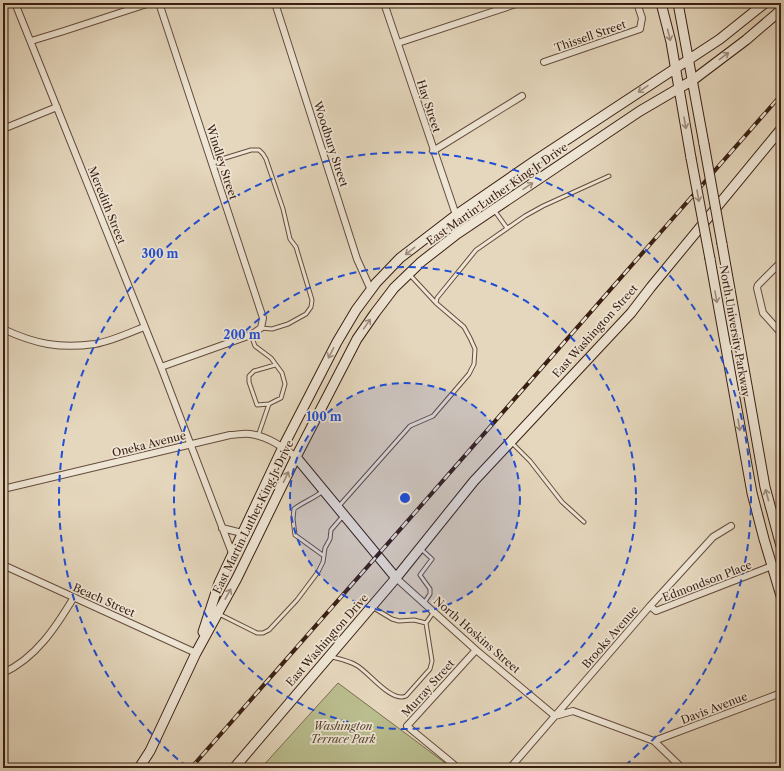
<svg xmlns="http://www.w3.org/2000/svg" width="784" height="771" font-family="'Libre Caslon Text',serif">
<rect width="100%" height="100%" fill="#e5d7bd"/>
<filter id="stains"><feTurbulence type="fractalNoise" baseFrequency=".005" numOctaves="4"/><feColorMatrix values="0 0 0 0 .2 0 0 0 0 .09 0 0 0 0 .02 0 0 0 .5 -.17"/></filter>
<radialGradient id="worn" r=".72"><stop offset=".6" stop-color="#630" stop-opacity="0"/><stop offset="1" stop-color="#630" stop-opacity=".3"/></radialGradient>
<path fill="#babd8e" stroke="#7a6e50" d="M338,683L452,768H261Z"/>
<g fill="none" stroke-linecap="round" stroke-linejoin="round">
<g stroke="#644c3d" stroke-width="5">
<path id="lane" d="M212,162L251,150H259L263,154L266,159L283,209L290,239L296,247L312,300L311,307L306,314L288,324L272,329L261,328
M494,210L507,228
M410,275L436,303
M251,335L255,346L271,358L282,373L285,384L281,398L269,404L257,405L249,382V376L254,371L275,365
M258,436L269,404
M512,443L530,461L562,502L584,522
M323,491C313,499 303,502 294,509L293,519L295,535L324,556
M339,506L410,426L433,416L469,374L474,364L475,349L470,338L464,327L436,303L437,298L476,250L525,216L543,206L609,176
M421,549L432,559L420,575L430,589V594L424,603
M372,607L392,619L399,621L414,620L426,623
M219,614L257,633H263L269,630L297,600L318,572L323,562L325,548L330,539L331,530L343,516
M332,657C340,659 349,661 356,665C369,672 391,703 406,696L430,669L432,661L426,623L433,613"/>
</g>
<g stroke="#644c3d" stroke-width="8">
<path id="street" d="M15,3L161,367L232,553
M159,3L263,318L261,328L251,335L161,367
M275,3L357,259L371,290
M384,3L456,215
M31,41L64,31L150,3
M398,43L519,3
M544,62L640,29L642,18L637,3
M3,129L57,107
M433,151L522,96
M781,262L758,285L757,288L763,313L781,333
M3,329C35,344 60,349 95,344C112,341 129,333 144,327
M3,489L230,435C236,435 243,433 250,434C266,436 284,447 296,457
M222,528L242,533
M3,565L196,653
M396,578L476,650L555,716L573,711L654,741L682,768
M650,606L656,611L772,566
M3,673C36,658 56,627 74,597
M654,741L781,693
M458,768L407,726L476,650
M510,768L650,606L713,537L731,526"/>
</g>
<g stroke="#391e12" stroke-width="11">
<path id="secondary" d="M661,3L671,42L691,158
M678,3L704,144
M722,244L765,487L781,546
M710,259L752,493L764,539L781,596
M296,457L396,578
M203,632L219,583L283,447L337,342L356,310L376,283L400,258L456,215L536,160L720,39L765,3
M139,768L150,751L196,653L237,578L296,457L357,339L375,313L394,288L421,262L457,234L640,111L693,80L746,40L781,10
M234,768L396,578L474,481L631,313L651,287L781,129"/>
</g>
<use href="#lane" stroke="#eee5d4" stroke-width="3"/>
<use href="#street" stroke="#eee5d4" stroke-width="6"/>
<use href="#secondary" stroke="#eee5d4" stroke-width="9"/>
<g stroke="#391e12" stroke-width="4">
<path id="rail" d="M191,768L781,95"/>
</g>
<use href="#rail" stroke="#eee5d4" stroke-width="2.5" stroke-dasharray="8" stroke-linecap="butt"/>
<g stroke="#391e12" stroke-width="11" stroke-linecap="butt">
<path id="secondary-bridge" d="M704,144L722,244
M691,158L710,259"/>
</g>
<use href="#secondary-bridge" stroke="#eee5d4" stroke-width="9"/>
</g>
<defs><path id="oneway-shaft" d="M-6 0H5M1.5-3L5.5 0L1.5 3" fill="none" stroke-width="1.6" stroke-linecap="round" stroke-linejoin="round"/></defs>
<g stroke="#9d8b7d">
<use href="#oneway-shaft" transform="translate(669 35) rotate(76)"/>
<use href="#oneway-shaft" transform="translate(724 56) rotate(-37)"/>
<use href="#oneway-shaft" transform="translate(643 89) rotate(146)"/>
<use href="#oneway-shaft" transform="translate(685 123) rotate(80)"/>
<use href="#oneway-shaft" transform="translate(528 186) rotate(-34)"/>
<use href="#oneway-shaft" transform="translate(698 196) rotate(80)"/>
<use href="#oneway-shaft" transform="translate(410 251) rotate(142)"/>
<use href="#oneway-shaft" transform="translate(716 297) rotate(80)"/>
<use href="#oneway-shaft" transform="translate(367 324) rotate(-55)"/>
<use href="#oneway-shaft" transform="translate(331 353) rotate(117)"/>
<use href="#oneway-shaft" transform="translate(739 425) rotate(80)"/>
<use href="#oneway-shaft" transform="translate(286 477) rotate(-64)"/>
<use href="#oneway-shaft" transform="translate(767 495) rotate(-105)"/>
<use href="#oneway-shaft" transform="translate(228 594) rotate(-61)"/>
</g>
<circle cx="405" cy="498" r="115" fill="#1d4ed8" fill-opacity=".12"/>
<g fill="none" stroke="#1d4ed8" stroke-width="2" stroke-dasharray="7 5">
<circle cx="405" cy="498" r="115"/>
<circle cx="405" cy="498" r="231"/>
<path d="M187 767A346 346 0 1 1 623 767"/>
</g>
<g text-anchor="middle" stroke-width="3.5" stroke-linejoin="round" paint-order="stroke">
<g font-size="11" fill="#391e12" stroke="#eee5d4">
<text transform="translate(590 36) rotate(-19)" y="4">Thissell Street</text>
<text transform="translate(429 106) rotate(72)" y="4">Hay Street</text>
<text transform="translate(331 144) rotate(72)" y="4">Woodbury Street</text>
<text transform="translate(222 162) rotate(72)" y="4">Windley Street</text>
<text transform="translate(497 194) rotate(-35)" y="4">East Martin Luther King Jr Drive</text>
<text transform="translate(107 205) rotate(68)" y="4">Meredith Street</text>
<text transform="translate(595 331) rotate(-48)" y="4">East Washington Street</text>
<text transform="translate(735 331) rotate(80)" y="4">North University Parkway</text>
<text transform="translate(149 444) rotate(-14)" y="4">Oneka Avenue</text>
<text transform="translate(253 517) rotate(-64)" y="4">East Martin Luther King Jr Drive</text>
<text transform="translate(707 581) rotate(-21)" y="4">Edmondson Place</text>
<text transform="translate(104 600) rotate(24)" y="4">Beach Street</text>
<text transform="translate(477 635) rotate(41)" y="4">North Hoskins Street</text>
<text transform="translate(610 637) rotate(-49)" y="4">Brooks Avenue</text>
<text transform="translate(327 640) rotate(-49)" y="4">East Washington Drive</text>
<text transform="translate(428 688) rotate(-48)" y="4">Murray Street</text>
<text transform="translate(714 708) rotate(-21)" y="4">Davis Avenue</text>
</g>
<g font-size="11" font-style="italic" fill="#594631" stroke="#eee5d4">
<text x="343" y="730">Washington<tspan x="343" dy="13">Terrace Park</tspan></text>
</g>
</g>
<circle cx="405" cy="498" r="6" fill="#1d4ed8" stroke="#eee5d4" stroke-width="2"/>
<g font-size="12" text-anchor="middle" font-weight="bold" fill="#1d4ed8" stroke="#eee5d4" stroke-width="3.5" stroke-linejoin="round" paint-order="stroke">
<text x="160" y="258">300 m</text>
<text x="242" y="339">200 m</text>
<text x="324" y="421">100 m</text>
</g>
<rect width="784" height="771" fill="none" stroke="#e5d7bd" stroke-width="16"/>
<rect x="4" y="4" width="776" height="763" fill="none" stroke="#391e12" stroke-width="2"/>
<rect x="8" y="8" width="768" height="755" fill="none" stroke="#391e12"/>
<rect width="100%" height="100%" filter="url(#stains)"/>
<rect width="100%" height="100%" fill="url(#worn)"/>
</svg>
